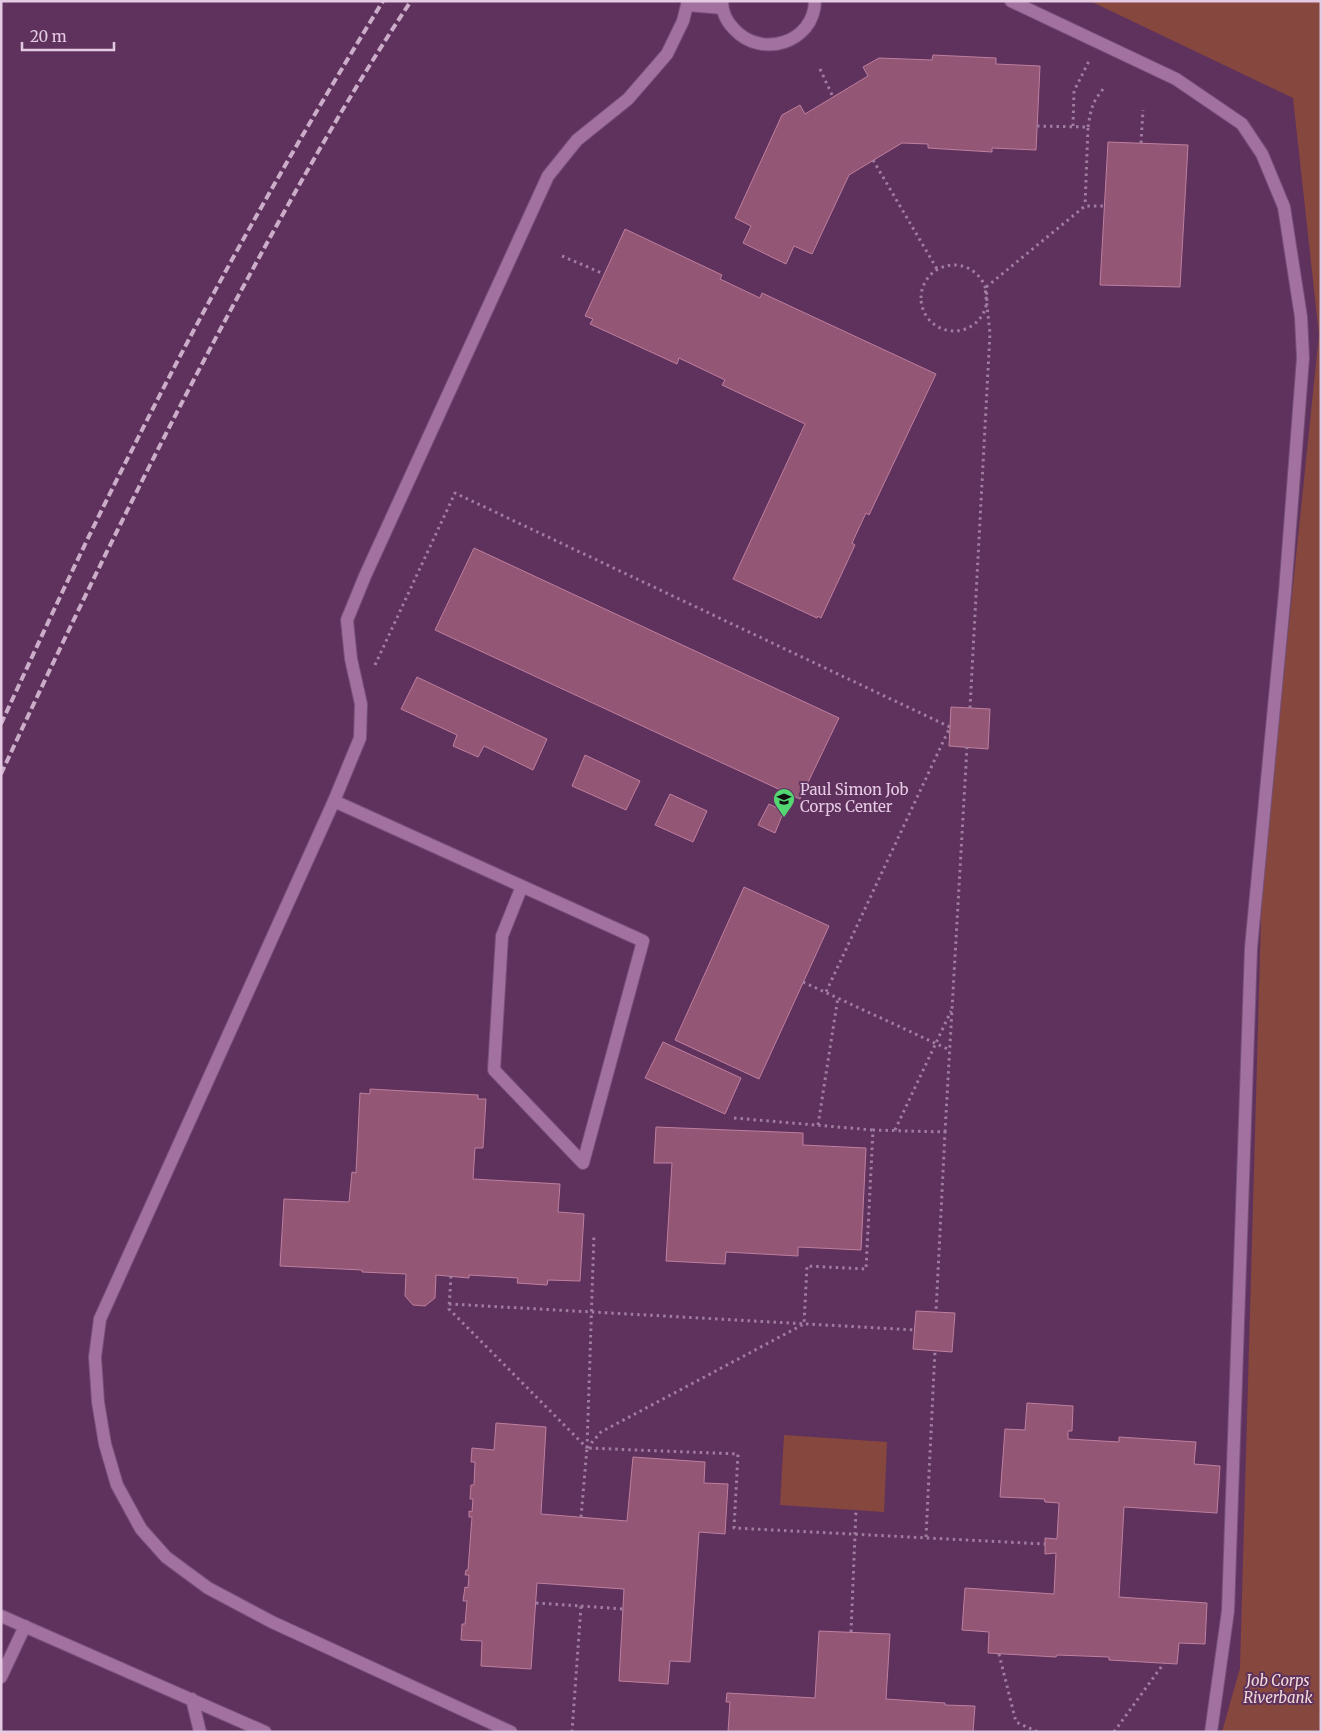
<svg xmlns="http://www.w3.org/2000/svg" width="1322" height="1733" font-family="Merriweather,serif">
<rect width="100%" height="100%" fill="#5f325d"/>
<path fill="#86473f" d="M1090,1H1321V1732H1222L1240,1668L1262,884L1319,335L1293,98Z
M784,1435L887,1442L884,1512L780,1505Z"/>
<path fill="#935675" stroke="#bf7f9f" d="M933,55L996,58V64L1040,66L1036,150L992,148V152L928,148V144L902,143L849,175L812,254L794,246L786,264L743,243L751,226L735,218L782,115L800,105L805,114L868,76L863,67L879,58L932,60Z
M1108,142L1188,145L1180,287L1100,285Z
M625,229L722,275L720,279L760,298L762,293L936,374L869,515L866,513L852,543L855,545L821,618L818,616L817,618L733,579L805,424L722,385L725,380L679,358L677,364L590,324L593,319L585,316Z
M474,548L839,718L800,799L435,630Z
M417,677L547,739L533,770L484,746L478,757L453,746L457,735L401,709Z
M951,707L990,709L988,749L949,746Z
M585,755L640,781L626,810L572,786Z
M670,794L707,811L693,842L655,825Z
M769,804L784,811L775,833L758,825Z
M744,887L829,926L759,1079L675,1040Z
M663,1042L741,1078L725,1114L645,1078Z
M370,1089L478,1095V1099H486L483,1148H475L473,1179L560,1184L558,1212L584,1214L580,1281L548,1280L547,1285L517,1283L518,1278L469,1275V1278L436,1275L435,1298L425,1306L413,1305L405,1296L406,1274L362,1272V1270L280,1266L284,1199L349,1202L352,1172L356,1173L360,1093L370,1094Z
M656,1127L803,1133V1145L866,1148L861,1250L798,1247V1256L726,1252L725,1264L666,1261L672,1163H654Z
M916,1311L955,1313L952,1352L913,1349Z
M1027,1403L1073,1406L1072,1431H1068V1439L1119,1442V1437L1196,1442L1194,1464L1220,1466L1217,1513L1124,1507L1119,1597L1207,1603L1205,1644L1179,1643L1177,1664L1109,1660V1657L1057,1655L1056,1657L988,1653L989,1632L962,1630L965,1588L1054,1594L1056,1553L1045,1554V1538L1057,1539L1059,1503L1045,1502L1044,1499L1000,1497L1005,1429L1025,1430Z
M496,1423L546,1427L541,1514L627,1521L633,1457L705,1462L704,1483L728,1484L725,1534L699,1532L690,1662L670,1661L668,1684L619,1681L624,1589L537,1583L531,1669L481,1666L482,1641L461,1640L462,1624H465L467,1601H463L465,1587L468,1588L469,1575H465L466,1570H468L472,1517H469V1511L472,1512L473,1499H470L471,1485H474L475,1462H471L472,1448L494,1450Z
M819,1631L890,1634L886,1699L945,1703V1705L975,1706L973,1732H728L730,1702H726L727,1693L815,1698Z"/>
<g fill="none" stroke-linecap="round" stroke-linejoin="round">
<g stroke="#765076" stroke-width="14">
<path id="minor" d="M722,1C722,13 726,21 734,29C761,59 814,43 815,1
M1011,1L1176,79L1242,124L1262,154L1284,207L1301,317L1303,358L1285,592L1251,948L1228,1611L1211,1732
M688,5L722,8
M334,801L643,941L583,1163L494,1070L502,936L522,886
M1,1616L265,1732
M1,1677L25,1626
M192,1699L200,1732
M511,1732L272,1622L208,1588L166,1557L141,1529L117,1485L105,1444L98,1402L95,1357L100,1319L334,801L360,738L361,704L351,659L347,620L365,576L548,176L577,140L628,99L667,54L683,21L688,1"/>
</g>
<path stroke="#a07c9e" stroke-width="3" stroke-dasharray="2.5 4" stroke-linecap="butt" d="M820,69L833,97
M1037,126L1088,127L1085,206
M1073,126L1074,91L1089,61
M1088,127C1091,109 1092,102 1104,88
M1141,143L1143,110
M873,160L937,269
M562,256L604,274
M921 298a33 33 0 1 1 66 0a33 33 0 1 1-66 0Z
M375,665L455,493L950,727L826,992
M970,708L990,333L985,288L1085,206H1104
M803,982L950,1050
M734,1118L873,1130
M818,1125L838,997
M895,1130L951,1011
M945,1132L967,747
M451,1276L449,1309L587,1448
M449,1304L915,1330
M587,1448L601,1432L804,1324L807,1266L866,1269L873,1130L945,1132L936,1312
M587,1448L594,1234
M581,1517L587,1448L738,1454L734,1528L1045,1544
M926,1537L935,1350
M536,1603L581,1606L572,1732
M581,1606L623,1609
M851,1632L856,1510
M999,1654L1016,1722L1038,1732
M1114,1732L1164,1663"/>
<use href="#minor" stroke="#a371a0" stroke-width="12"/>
<path stroke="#cbacc9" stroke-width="4" stroke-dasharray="8 4" stroke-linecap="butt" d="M1,724C44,631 87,537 134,446C210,294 294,146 383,1
M1,774C77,610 156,448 242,289C295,191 349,94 411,1"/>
</g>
<defs>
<g id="school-pin" transform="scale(1.125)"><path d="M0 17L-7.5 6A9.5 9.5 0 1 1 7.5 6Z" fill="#54d672" stroke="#5f325d"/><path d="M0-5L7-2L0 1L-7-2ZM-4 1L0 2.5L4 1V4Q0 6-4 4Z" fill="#111"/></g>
</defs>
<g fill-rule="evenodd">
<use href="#school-pin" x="784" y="799"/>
</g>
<g text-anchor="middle" stroke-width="4" stroke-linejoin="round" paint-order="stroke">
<g font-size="15" fill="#e5cae3" stroke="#5f325d" text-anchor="start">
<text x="800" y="795">Paul Simon Job<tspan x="800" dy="17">Corps Center</tspan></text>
</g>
<g font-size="15" font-style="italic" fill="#f0dad7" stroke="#5f325d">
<text x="1278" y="1686">Job Corps<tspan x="1278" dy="17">Riverbank</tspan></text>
</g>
</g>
<rect width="1322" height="1733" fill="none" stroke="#e5cae3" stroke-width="5"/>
<path d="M22 42v8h92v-8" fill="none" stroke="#e5cae3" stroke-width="2.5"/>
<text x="30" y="42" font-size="15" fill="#e5cae3" stroke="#5f325d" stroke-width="4" paint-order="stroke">20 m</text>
</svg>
